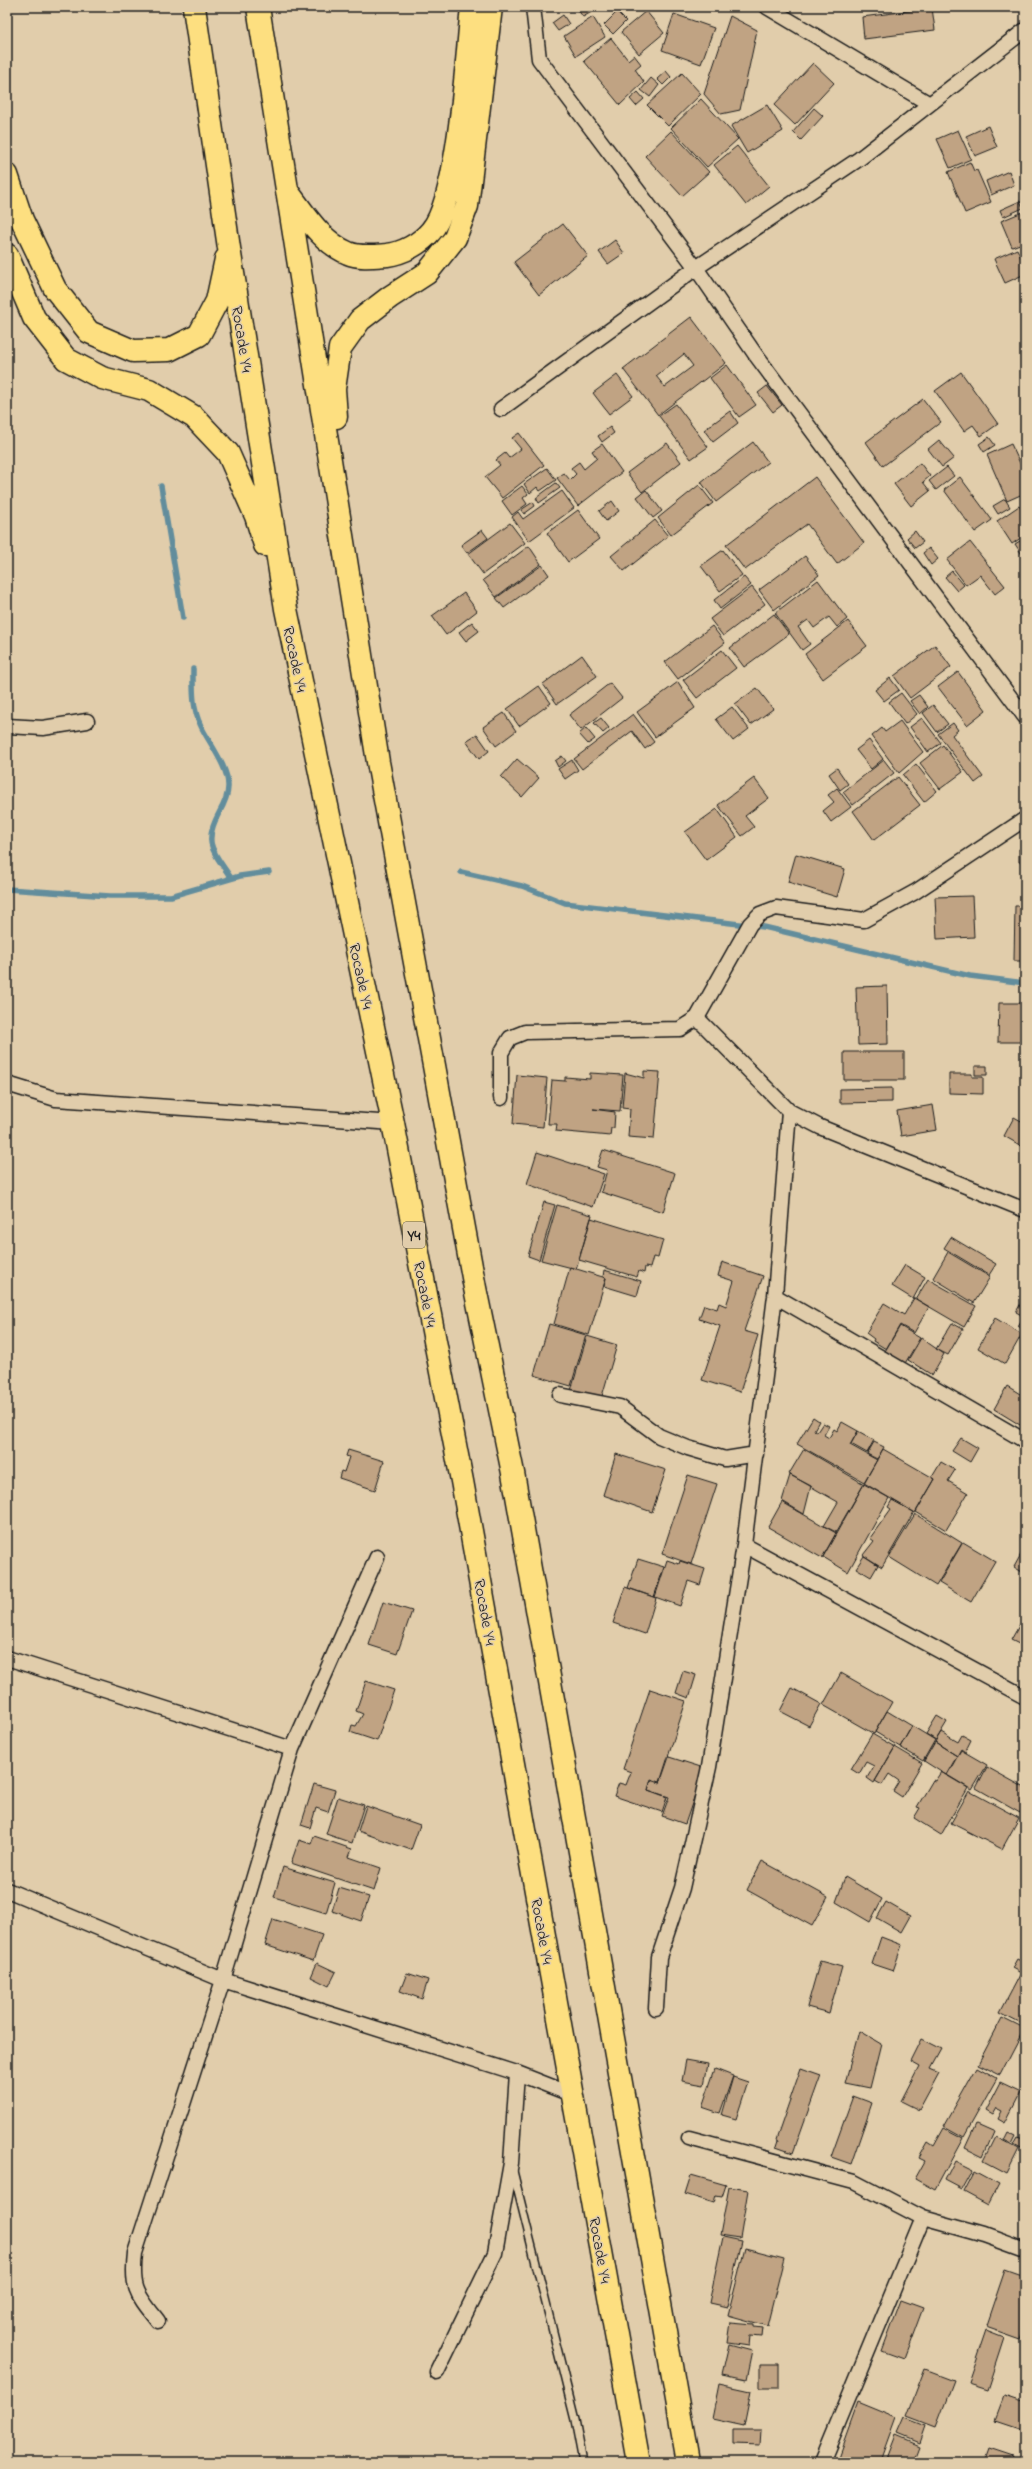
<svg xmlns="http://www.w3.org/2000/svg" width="1032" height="2469" font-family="'Indie Flower',sans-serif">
<rect width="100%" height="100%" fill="#e1cdab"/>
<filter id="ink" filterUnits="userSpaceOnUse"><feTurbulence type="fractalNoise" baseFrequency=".025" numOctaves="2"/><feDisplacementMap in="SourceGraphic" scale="8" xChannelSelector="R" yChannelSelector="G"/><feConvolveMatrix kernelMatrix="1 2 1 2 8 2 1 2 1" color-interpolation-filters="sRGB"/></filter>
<g filter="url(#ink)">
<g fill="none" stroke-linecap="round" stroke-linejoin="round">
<path stroke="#628d9c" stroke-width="5.5" d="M161,486L183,618
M193,669C193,689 192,708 201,726C209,743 229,768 228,787C228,796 223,806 219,813C202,844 214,852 231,878
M461,872L522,886L565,903L764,927L970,976L1025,983
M7,889L110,896H171L240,876L269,872"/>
</g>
<path fill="#c0a383" stroke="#1c1c1c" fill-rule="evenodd" d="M576,7H593L595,10L583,17Z
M932,8L935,30L864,39L862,17Z
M646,11L664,33L639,54L621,32Z
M617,12L626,21L613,34L604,25Z
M674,14L714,28L701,64L662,50Z
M563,15L569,24L558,31L552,23Z
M730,16L757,30L740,110L721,114L704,94Z
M593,17L605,37L576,56L564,36Z
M611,38L628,60L634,55L641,64L635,69L644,82L620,105L584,61Z
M1025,62V81L1019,65Z
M813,63L834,83L795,125L774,105Z
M666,71L671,77L663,85L657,79Z
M682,73L701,94L668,126L647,105Z
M651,78L659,85L650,97L641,90Z
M638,92L644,99L636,106L630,99Z
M701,99L738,139L707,167L671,128Z
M767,105L783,131L747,153L731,126Z
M814,108L823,116L801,140L793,132Z
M988,126L997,147L975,156L966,136Z
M958,130L971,159L950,168L937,139Z
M671,131L709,172L682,196L645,156Z
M737,146L769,186L746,205L714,165Z
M970,162L974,171L977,170L991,202L965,213L948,172Z
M1009,171L1014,185L991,195L986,181Z
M1020,201L1023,208L1003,217L1000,210Z
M1025,211V242L1012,247L1001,221Z
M563,224L588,256L539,295L514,262Z
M615,240L624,253L608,264L599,252Z
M1017,249L1022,260L1025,259V274L1005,283L994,259Z
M691,317L726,363L658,415L623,369ZM684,354L693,366L665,387L656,376Z
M727,365L756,405L739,417L710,378Z
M961,372L998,424L981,436L973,425L964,431L935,391Z
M617,375L633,396L609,414L593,393Z
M767,386L782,405L773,412L758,393Z
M923,399L941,422L883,466L866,442Z
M676,404L708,447L691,459L659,416Z
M730,411L738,423L713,442L704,430Z
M610,427L614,433L602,442L598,436Z
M519,433L544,465L502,498L485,477L500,465L496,460L505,453L509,458L521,449L512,438Z
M989,437L995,445L984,452L979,444Z
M939,440L954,458L942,467L928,449Z
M753,442L768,462L716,502L701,482Z
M667,443L681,462L642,492L627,473Z
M602,444L622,472L578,506L557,478L564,473L570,480L576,474L571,468L579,462L584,469L597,458L592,451Z
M1011,444L1025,474V493L1007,501L987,455Z
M920,463L930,476L923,482L930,491L911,506L894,484Z
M947,467L954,476L936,490L929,481Z
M547,468L556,480L540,491L537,487L530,493L524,484Z
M815,477L864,543L837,564L807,524L745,570L726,545Z
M960,477L992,520L975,532L944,490Z
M556,483L560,488L539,503L536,498Z
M699,485L713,503L671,535L658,518Z
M522,486L528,494L523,498L527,504L512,515L502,501Z
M646,490L662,511L653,518L637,497Z
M562,491L574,508L529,541L512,517L518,512L523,519Z
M1005,499L1010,507L998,514L993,506Z
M612,501L619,511L606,521L599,511Z
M533,502L535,506L524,514L521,510Z
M1019,506L1025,514V535L1012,544L997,521Z
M578,510L599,539L568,562L547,533Z
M655,520L668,536L624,571L611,556Z
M510,523L525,543L483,574L468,554Z
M482,530L488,538L467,553L461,545Z
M915,531L923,542L915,548L907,538Z
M1025,538V559L1015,544Z
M970,542L1005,586L995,594L980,575L966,585L947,560Z
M529,546L541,564L496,597L483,580Z
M929,548L938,559L931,565L923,553Z
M723,550L742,575L720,591L701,566Z
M805,556L819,575L774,610L759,590Z
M542,565L549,575L504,608L496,598Z
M952,571L964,585L957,591L945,577Z
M744,577L751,585L720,609L714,600Z
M818,580L847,619L837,627L829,617L814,628L808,620L798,627L810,644L802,650L775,613Z
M752,587L765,604L723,636L710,619Z
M464,593L477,611L446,635L432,616Z
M774,614L789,634L744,667L730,648Z
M848,621L867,646L823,679L805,654Z
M472,622L479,631L466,641L459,632Z
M712,626L725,643L678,679L665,662Z
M935,645L951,667L910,698L894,676Z
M722,650L736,668L697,698L683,680Z
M582,655L597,676L557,704L543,684Z
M958,672L986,710L967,725L938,687Z
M890,678L899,690L884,701L875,690Z
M678,682L695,708L655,737L637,712Z
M610,683L622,698L581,730L569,715Z
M539,686L551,703L519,726L507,709Z
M757,688L773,709L751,725L735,704Z
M901,693L917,714L905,724L889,702Z
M919,695L928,707L920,714L910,701Z
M933,705L948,724L937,732L923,713Z
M732,707L749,729L733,741L716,719Z
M504,713L516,731L496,746L483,727Z
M633,714L654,742L645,749L632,731L582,769L574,759Z
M601,718L609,728L603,733L594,723Z
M922,718L941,743L928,752L910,727Z
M900,721L923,752L899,773L872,736L882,728L885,732Z
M953,723L958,730L952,735L983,777L975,783L938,734Z
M586,728L595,739L588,744L579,734Z
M477,734L489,751L479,759L466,741Z
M869,740L883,759L871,769L856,750Z
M943,745L963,772L940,789L920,763Z
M562,756L566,761L558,767L555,761Z
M517,759L539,778L522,797L501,777Z
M572,760L578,770L565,779L558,769Z
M884,760L894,773L853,805L843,792Z
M916,764L937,791L924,802L903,775Z
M837,768L848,784L840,790L829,774Z
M898,777L920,805L874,840L853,811Z
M754,778L769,798L745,816L754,827L742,836L718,805Z
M837,788L851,807L831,822L823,811L834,802L828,795Z
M717,809L737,837L706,860L685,832Z
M1019,849H1025V862H1019Z
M796,854L845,869L837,897L788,882Z
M972,896L974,937L937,939L935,897Z
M1015,906H1025V961H1014Z
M887,986L888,1044L858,1045L856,987Z
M999,1003H1025V1042H998Z
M844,1052H904V1080H844Z
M975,1066H987V1075H975Z
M644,1071L660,1072L654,1139L628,1137L630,1109L622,1108L625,1073L644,1078Z
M590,1073L623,1075L620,1111L593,1109L615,1112L614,1128H611L610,1136L556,1131L557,1124H548L552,1080L565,1081V1077L590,1079Z
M949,1074H972V1077H983V1094L949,1093Z
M517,1075L547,1078L543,1127L513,1124Z
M892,1088V1102L840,1103V1089Z
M933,1105L937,1130L901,1136L897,1111Z
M1014,1117L1025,1123V1148L1004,1136Z
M603,1150L675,1173L663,1212L601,1192L607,1170L597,1167Z
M537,1152L604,1174L593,1207L527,1184Z
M544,1202L555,1205L539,1260L528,1256Z
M557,1205L592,1215L576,1269L541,1260Z
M591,1218L663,1240L658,1258L653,1257L650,1268L645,1267L644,1273L639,1271L637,1277L579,1260Z
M951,1237L996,1264L989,1275L944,1248Z
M948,1252L990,1277L974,1303L933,1278Z
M722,1262L763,1276L744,1331L758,1335L740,1392L702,1380L720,1326L699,1319L704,1305L717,1309L719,1303L726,1306L734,1281L718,1276Z
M905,1265L925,1277L913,1299L892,1286Z
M570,1267L606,1278L589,1335L554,1324Z
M604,1270L641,1281L637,1296L604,1286L606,1278L603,1277Z
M928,1279L976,1306L964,1327L916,1299Z
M1025,1296V1317L1016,1312Z
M914,1298L929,1307L914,1333L900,1325L886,1349L873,1341L874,1339L866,1333L884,1303L904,1315Z
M995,1318L1022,1334L1005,1364L978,1348Z
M1023,1318L1025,1319L1024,1330L1018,1326Z
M952,1323L963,1329L948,1355L936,1349Z
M549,1324L586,1335L571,1386L534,1375Z
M900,1326L920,1338L904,1365L884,1353Z
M587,1336L617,1345L600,1403L570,1394Z
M921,1338L944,1354L932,1375L908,1360Z
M1007,1386L1025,1397V1428L994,1409Z
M813,1417L819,1421L814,1430L817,1432L823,1423L829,1426L824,1435L829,1438L834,1429L837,1431L842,1422L858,1431L850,1445L877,1460L864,1482L797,1444Z
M858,1431L874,1440L867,1453L851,1444Z
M961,1438L978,1448L970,1462L952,1451Z
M874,1442L884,1447L877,1459L867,1454Z
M804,1449L864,1484L836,1532L824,1526L838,1502L789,1474Z
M883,1449L935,1479L915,1513L864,1483Z
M348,1450L384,1461L375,1490L339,1478L341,1471L344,1472L349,1457L346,1456Z
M616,1454L666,1470L652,1512L603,1495Z
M941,1462L955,1470L948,1481L968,1493L946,1530L916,1512L935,1479L932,1477Z
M688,1475L717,1484L691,1564L662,1554Z
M790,1475L811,1486L804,1514L782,1501Z
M864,1484L889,1498L848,1572L823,1557Z
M892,1500L914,1512L882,1567L863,1555L874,1541L870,1538L891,1509L888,1507Z
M782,1502L836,1533L822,1558L768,1527Z
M915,1514L962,1543L936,1586L889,1557Z
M963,1542L995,1561L971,1602L939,1583Z
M1025,1547V1567L1022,1572L1014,1567Z
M864,1556L878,1565L871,1577L856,1568Z
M638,1559L664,1567L654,1597L628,1588Z
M667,1560L679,1564L680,1561L705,1569L700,1585L688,1581L680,1606L655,1597Z
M625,1587L656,1598L645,1634L613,1623Z
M383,1602L412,1611L397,1654L369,1645Z
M1025,1615V1637L1021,1645L1011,1640Z
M683,1671L696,1675L689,1698L676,1693Z
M841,1673L892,1702L874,1734L823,1705Z
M366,1681L394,1690L377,1741L350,1732L352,1725L356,1726L363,1714L356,1711Z
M792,1688L821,1704L809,1726L780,1711Z
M650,1689L686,1701L660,1782L651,1779L648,1790L667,1797L662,1812L614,1796L619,1783L626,1785L631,1772L623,1769Z
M887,1711L912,1726L900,1747L875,1732Z
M937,1716L947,1722L936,1740L926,1734Z
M912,1726L935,1740L923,1761L900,1747Z
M941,1732L958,1742L962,1735L971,1740L965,1752L961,1749L957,1756L935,1742Z
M872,1734L895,1747L874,1783L867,1778L874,1766L866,1762L859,1774L851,1769Z
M935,1742L957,1756L946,1775L924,1761Z
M895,1747L922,1763L902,1797L893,1791L899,1781L889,1774L882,1785L875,1781Z
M961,1750L987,1765L972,1790L947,1775Z
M669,1757L704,1768L685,1824L662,1816L669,1797L648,1790L651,1780L660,1783Z
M987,1767L1025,1788V1805L1020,1813L976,1788Z
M941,1772L968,1788L941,1835L914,1818L920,1808L917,1807L933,1780L935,1781Z
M314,1784L335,1790L328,1812L316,1808L310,1828L301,1825Z
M969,1791L1019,1818L1002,1849L951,1823Z
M338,1797L364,1805L352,1843L326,1834Z
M366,1806L420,1825L411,1850L358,1831Z
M314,1836L352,1849L349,1857L381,1868L374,1891L291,1863L299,1840L311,1844Z
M762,1861L828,1897L812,1926L747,1890Z
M283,1867L335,1883L326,1913L274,1897Z
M845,1877L882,1899L870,1922L836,1902Z
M339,1888L369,1897L361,1921L332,1911Z
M886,1902L910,1916L901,1932L877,1918Z
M273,1919L322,1935L313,1961L265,1945Z
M881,1937L902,1945L893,1971L872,1964Z
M1017,1959L1025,1963V2026L1000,2013L1021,1973L1012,1968Z
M820,1961L842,1967L829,2013L807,2007Z
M317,1963L336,1972L329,1986L311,1977Z
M407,1973L428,1980L422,1999L400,1991Z
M1002,2018L1024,2029L1000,2075L978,2064Z
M859,2031L881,2044L870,2088L845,2083Z
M921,2039L941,2049L930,2069L939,2073L919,2110L901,2101L919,2066L910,2061Z
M686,2060L708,2064L704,2085L682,2081Z
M977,2067L997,2078L964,2137L944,2126Z
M801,2068L821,2075L793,2153L776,2147L778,2141L776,2140Z
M715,2069L733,2076L720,2113L702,2107Z
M733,2077L748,2082L736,2119L722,2115Z
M1000,2082L1021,2092L1005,2123L998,2119L1002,2111L996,2108L992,2115L985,2111Z
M853,2096L872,2103L851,2164L831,2157Z
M976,2124L994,2132L983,2157L965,2148Z
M944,2128L963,2138L935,2190L915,2179L925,2161L919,2158L928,2142L934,2146Z
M1008,2132L1016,2136L1012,2144L1004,2140Z
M996,2137L1019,2149L1007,2173L984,2161Z
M1018,2138L1025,2141L1021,2149L1014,2145Z
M955,2161L973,2170L962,2190L945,2181Z
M975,2171L999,2184L988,2205L964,2192Z
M691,2175L726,2185L722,2197L716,2196L714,2203L685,2194Z
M729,2187L748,2190L740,2238L720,2235Z
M723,2237L742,2241L727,2307L709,2303Z
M745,2248L784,2258L767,2326L728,2315Z
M1005,2270L1025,2277V2325L1020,2338L986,2326Z
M901,2300L923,2308L904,2359L882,2351Z
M731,2322L754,2324V2327L762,2328L761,2337L750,2336L749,2346L728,2343Z
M986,2330L1004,2337L987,2389L968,2383Z
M729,2345L752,2351L746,2380L722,2375Z
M760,2364H779V2388H760Z
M925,2369L954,2380L936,2427L907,2416Z
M719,2384L751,2391L744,2426L712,2419Z
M1004,2396L1025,2403V2430L995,2420Z
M858,2402L897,2418L881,2462L837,2460Z
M905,2418L926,2426L920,2443L898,2434Z
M733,2430H761L760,2445L733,2444Z
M896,2436L920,2446L914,2462H886Z
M990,2448L1014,2456L1012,2462H985Z"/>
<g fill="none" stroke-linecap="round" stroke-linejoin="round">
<g stroke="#1c1c1c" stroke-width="10">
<path id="lane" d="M513,2171L575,2420L583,2462"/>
</g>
<g stroke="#1c1c1c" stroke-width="17">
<path id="street" d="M533,7L539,59L696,268L755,354L1025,717
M767,7L928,103
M501,409L696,268L859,159L1025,30
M7,726L43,728L87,721
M697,1018L789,1111L820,1127L1025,1210
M7,1084L56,1099L393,1123
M501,1098V1053L510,1038L525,1032L680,1029L697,1018L750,924L760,914L776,908L864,920L915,892L1025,819
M775,1296L1025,1441
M560,1395L620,1407L659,1436L688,1448L725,1459L756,1454
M744,1545L1025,1697
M7,1658L292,1749
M7,1890L223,1980L517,2073L573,2095
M656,2008L659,1957L682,1888L709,1767L744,1545L775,1296L789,1111
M689,2138L854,2182L923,2218L984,2235L1025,2250
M158,2321C137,2294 131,2289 135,2253L223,1980L292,1749L377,1557
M437,2372L495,2253L511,2163L517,2073
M822,2462L923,2218"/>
</g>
<g stroke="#1c1c1c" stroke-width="25">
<path id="highway" d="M194,7L229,248L286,609L393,1123L462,1481L639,2462
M258,7L378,762L475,1288L513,1473L688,2462
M7,175L22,220L55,289L89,332L133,351L169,350L199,335L217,301L226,259
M287,191C304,213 321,242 348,253C359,258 374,256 387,255C403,253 420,244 431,231C459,200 467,54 472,7
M7,255L34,318L66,359L102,378L149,390L194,417L228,453L256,516L265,545
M336,417L334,389L340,348L360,320L390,297L427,273L455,238L467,206L491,7"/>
</g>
<use href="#lane" stroke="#e1cdab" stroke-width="7"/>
<use href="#street" stroke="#e1cdab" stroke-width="14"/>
<use href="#highway" stroke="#fddf80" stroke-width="22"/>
</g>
</g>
<g text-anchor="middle" stroke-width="3" stroke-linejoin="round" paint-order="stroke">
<rect fill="#e1cdab" stroke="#575147" stroke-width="1" x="403" y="1222" width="22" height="26" rx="3"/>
<g font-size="15" font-weight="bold" fill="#1c1c1c">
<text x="414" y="1240">Y4</text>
</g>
<g font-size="16" fill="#1c1c1c" stroke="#e1cdab">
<text transform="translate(243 339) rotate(81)" y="6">Rocade Y4</text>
<text transform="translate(296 659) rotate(78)" y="6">Rocade Y4</text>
<text transform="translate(362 976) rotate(78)" y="6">Rocade Y4</text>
<text transform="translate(426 1294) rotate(79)" y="6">Rocade Y4</text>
<text transform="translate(486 1612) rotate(80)" y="6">Rocade Y4</text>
<text transform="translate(543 1931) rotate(80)" y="6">Rocade Y4</text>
<text transform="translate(601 2250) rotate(80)" y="6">Rocade Y4</text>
</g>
</g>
<rect width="1032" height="2469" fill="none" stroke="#e1cdab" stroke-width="24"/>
<rect x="12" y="12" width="1008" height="2445" fill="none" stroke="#1c1c1c" stroke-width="1.5" filter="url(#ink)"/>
</svg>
